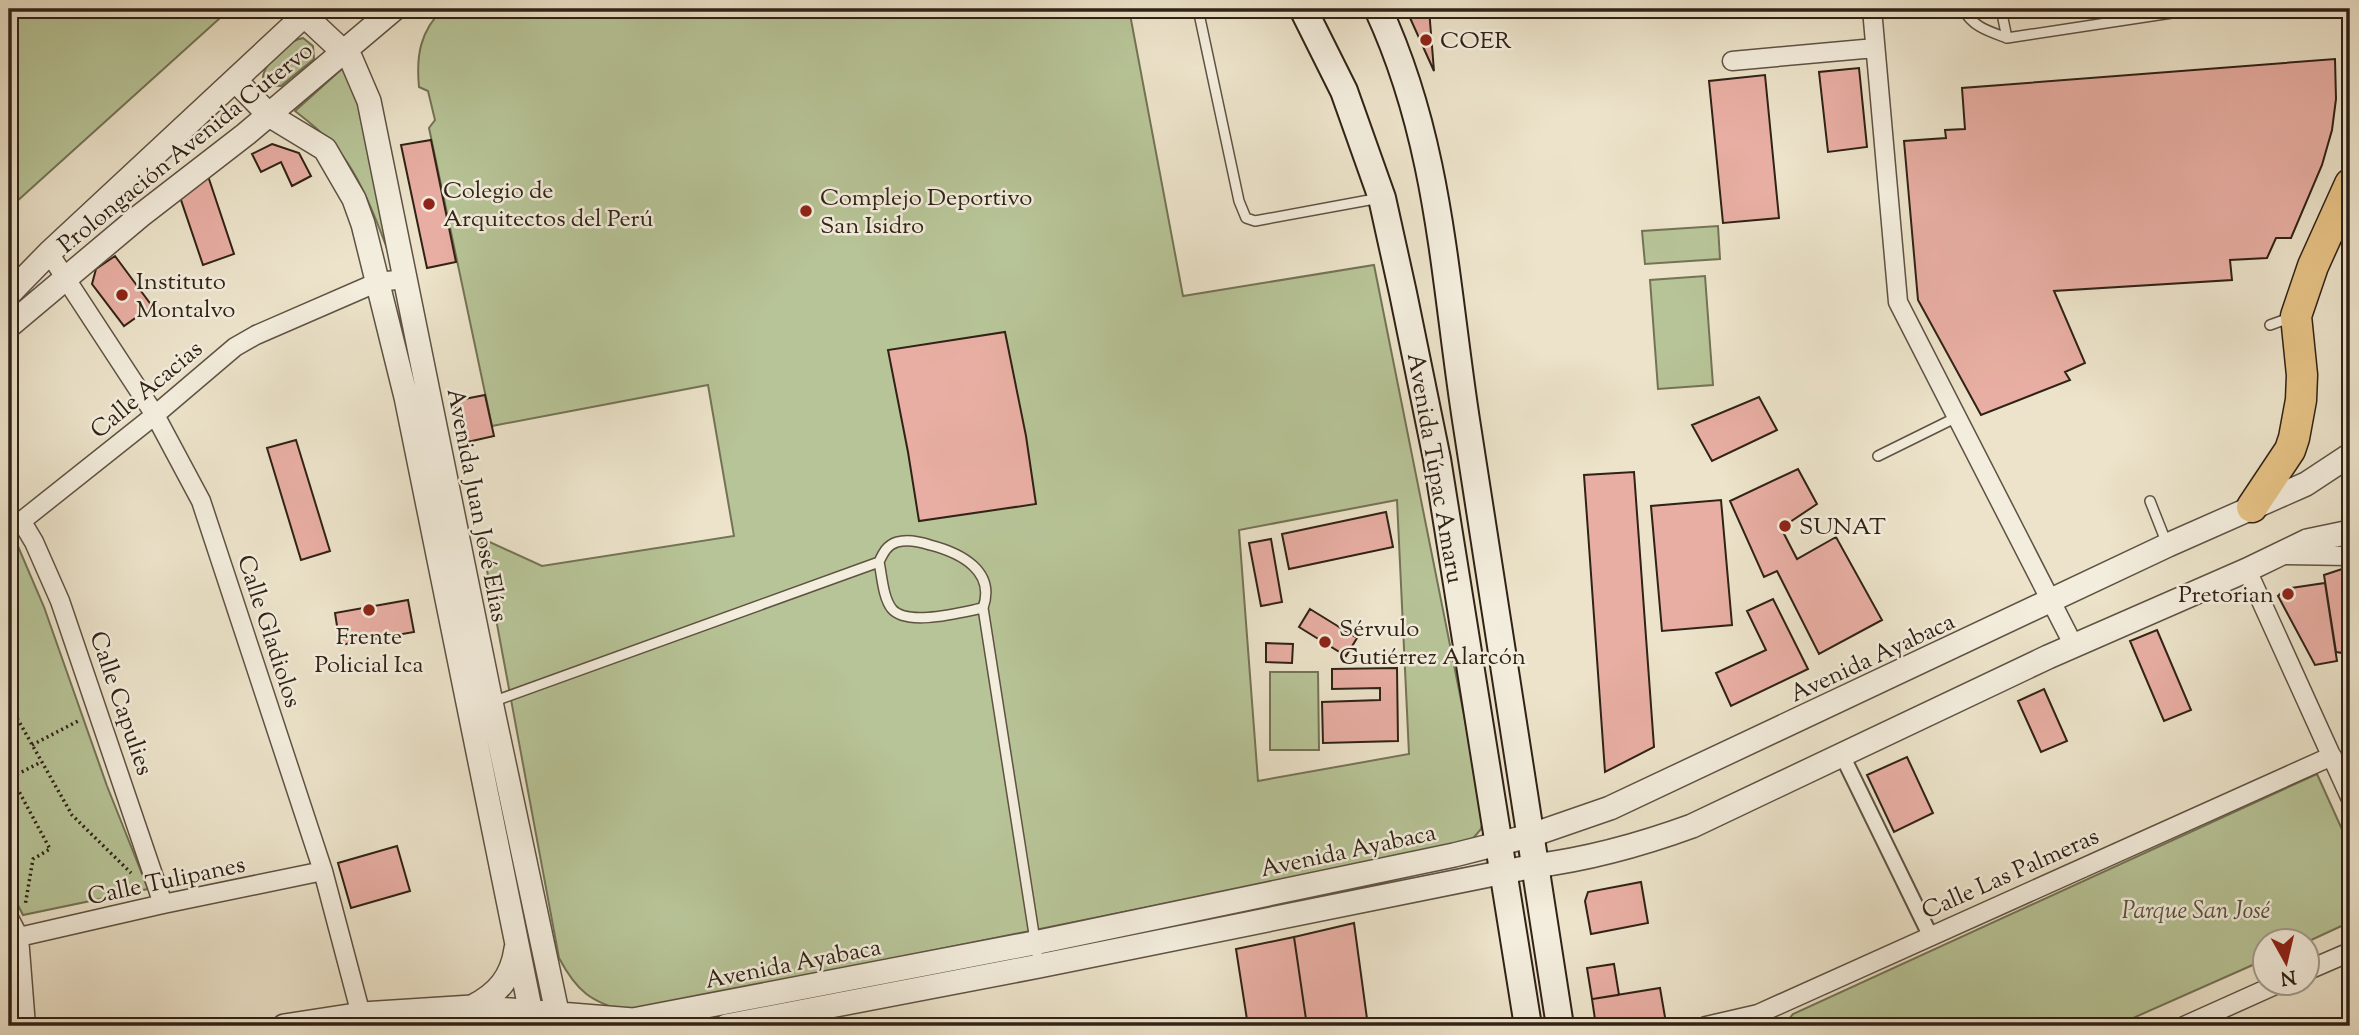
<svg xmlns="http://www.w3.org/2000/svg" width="2359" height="1035" font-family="'Sorts Mill Goudy',serif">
<rect width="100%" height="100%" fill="#ece3ca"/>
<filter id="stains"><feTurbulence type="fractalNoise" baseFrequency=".00286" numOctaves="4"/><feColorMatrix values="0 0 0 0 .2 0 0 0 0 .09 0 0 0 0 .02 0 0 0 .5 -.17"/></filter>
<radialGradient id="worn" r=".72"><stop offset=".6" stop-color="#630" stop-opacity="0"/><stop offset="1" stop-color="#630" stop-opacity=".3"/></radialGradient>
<path fill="#b7c497" stroke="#747356" stroke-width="2" fill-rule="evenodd" d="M9,9H230L15,203L9,195Z
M443,9H1129L1183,296L1374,265L1484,815L1481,829L1470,842L628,1012C591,1002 577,992 559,958L481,538L542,566L734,536L708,385L492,426L429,128L435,120L428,91L419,87C416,56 420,31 443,9ZM1397,500L1409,754L1258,781L1239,530Z
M303,38L313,46L314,59L281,86L268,85L263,78C263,64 289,40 303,38Z
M344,67L360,102L395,270C380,230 362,175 332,143C321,132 308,121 295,111Z
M1718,226L1720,259L1645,264L1642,231Z
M1705,276L1713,385L1658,389L1650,280Z
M14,537L44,607L107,786L148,889L23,915L9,888V540Z
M1270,672H1318L1319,750H1270Z
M2317,774L2350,847V922L2307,942L2264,940V960L2115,1026H1783L1793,1014Z"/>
<path fill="#e8aea3" stroke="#302216" stroke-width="2" d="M1406,9H1429L1434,71Z
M2335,59L2336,99L2332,130L2322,165L2291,238H2276L2267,258L2230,260L2232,280L2054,291L2085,363L2065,372L2070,380L1981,415L1918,300L1904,141L1946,138L1945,130L1965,129L1962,88Z
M1859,68L1867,147L1828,152L1819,72Z
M1765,75L1779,218L1723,223L1709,81Z
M431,140L456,262L427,268L401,145Z
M272,144L299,153L311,176L292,186L281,162L261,172L252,154Z
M208,176L234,254L203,265L180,197Z
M9,195L15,203L16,236L9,238Z
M115,256L152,306L124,326L92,284L96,269Z
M1005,332L1026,436L1036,504L919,521L908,452L888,350Z
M485,395L494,436L463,443L454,401Z
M1759,397L1777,430L1712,461L1692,425Z
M296,440L330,551L301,560L267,448Z
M1798,469L1817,504L1781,528L1797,559L1836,537L1882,620L1819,654L1777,571L1764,577L1730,501Z
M1634,472L1654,747L1605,772L1584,475Z
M1721,500L1732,625L1662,631L1651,506Z
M1386,512L1393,547L1289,569L1282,534Z
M1271,539L1282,602L1261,606L1249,543Z
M2345,568L2350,570V654L2336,652L2324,575Z
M2325,583L2337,661L2315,665L2278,596L2285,589Z
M1773,599L1808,669L1731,706L1716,673L1766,650L1747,611Z
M408,600L414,632L340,645L335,613Z
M1310,609L1357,638L1346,656L1299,627Z
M2157,630L2191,710L2164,721L2130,641Z
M1266,643L1293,644L1292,663L1266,662Z
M1397,668L1398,741L1323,743L1322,702L1380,700V688L1332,689V669Z
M2044,689L2067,741L2041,752L2018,701Z
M1907,757L1933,813L1894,832L1867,775Z
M397,846L410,891L351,908L338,863Z
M1641,882L1648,923L1591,934L1585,901L1588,892Z
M1354,923L1368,1026H1307L1294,937Z
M1294,937L1307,1026H1248L1236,949Z
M1614,964L1619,995L1592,999L1587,968Z
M1660,988L1666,1023L1645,1026H1596L1592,999Z"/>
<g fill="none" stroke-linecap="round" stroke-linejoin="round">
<g stroke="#5f5243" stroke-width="12">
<path id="service" d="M1198,9L1239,201L1246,218L1255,221L1380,198
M1963,9C1973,27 1988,31 2007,38
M2001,9L2007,38L2198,9
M2270,325L2292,317
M1878,456L1957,417
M2150,501L2167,544
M879,562C882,576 883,598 892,609C907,627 962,612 983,608L1039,966
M492,702L879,562C883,553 887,545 897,542C907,539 921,542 930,545C961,553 996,571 983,608"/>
</g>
<g stroke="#5f5243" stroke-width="18">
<path id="pedestrian" d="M1842,755L1930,935"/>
</g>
<g stroke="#5f5243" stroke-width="21">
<path id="minor" d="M1872,9L1898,302L2074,646
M1732,61L1875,48
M49,253L155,415L201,501L323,871L364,1026
M22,522L34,542L60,601L163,904
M9,531L155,415L235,347L256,335L378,282L405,279
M2280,555L2350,556
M2247,570L2350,797
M9,918L19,937L26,1026
M19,937L163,904L323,871
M2306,971L2350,952
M1706,1026L1758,1014L2332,756
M2184,1026L2282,982"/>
</g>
<g stroke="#5f5243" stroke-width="26">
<path id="tertiary" d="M304,15L351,59L369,101L491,702L560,1026
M236,81L269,115L325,149L354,199L363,224L406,397L533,1023
M9,294L49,253L311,9
M9,326L140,216L246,134L394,9
M472,1007C498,994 512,977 516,949
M284,1026L362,1014L472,1007L633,1020L1034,943L1454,855L1529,836L1610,808L2168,545L2306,484L2350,455
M726,1026L1039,966L1534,866C1589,859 1640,845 1692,826L2048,657L2247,570L2307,541L2350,532"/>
</g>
<g stroke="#302216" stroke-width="30">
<path id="secondary" d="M1303,9L1344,91L1382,198L1403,293L1437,459L1528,1026
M1378,9C1440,143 1444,277 1466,420C1496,622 1528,824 1560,1026"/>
</g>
<g stroke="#302216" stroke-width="33">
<path id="trunk" d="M2252,507L2290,450L2294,438L2301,400L2302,375L2296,316L2313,266L2350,184"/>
</g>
<path stroke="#302216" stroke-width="3.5" stroke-dasharray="2 3.5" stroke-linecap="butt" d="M9,652L14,649V549
M9,704L72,815L131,873
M9,722L17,718
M32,745L80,720
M9,773L50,849L33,859L25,906
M12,777L41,762
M9,888L16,901"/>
<use href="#service" stroke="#f3eddd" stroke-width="9"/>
<use href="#pedestrian" stroke="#f3eddd" stroke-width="14"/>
<use href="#minor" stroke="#f3eddd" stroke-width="18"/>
<use href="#tertiary" stroke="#f3eddd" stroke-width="23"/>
<use href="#secondary" stroke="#f3eddd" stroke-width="26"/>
<use href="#trunk" stroke="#e6c285" stroke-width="30"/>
</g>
<g fill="#8f2418" stroke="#f3eddd" stroke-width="2.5">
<circle cx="1426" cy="40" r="7"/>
<circle cx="429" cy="204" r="7"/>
<circle cx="806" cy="211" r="7"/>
<circle cx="122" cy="295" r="7"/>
<circle cx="1785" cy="526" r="7"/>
<circle cx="2288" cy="594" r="7"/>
<circle cx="369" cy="610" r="7"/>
<circle cx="1325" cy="642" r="7"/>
</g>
<g text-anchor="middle" stroke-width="5" stroke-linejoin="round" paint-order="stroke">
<g font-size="24" fill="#302216" stroke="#f3eddd" text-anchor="start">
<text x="1440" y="48">COER</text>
<text x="443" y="198">Colegio de<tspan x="443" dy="28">Arquitectos del Perú</tspan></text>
<text x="820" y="205">Complejo Deportivo<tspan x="820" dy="28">San Isidro</tspan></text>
<text x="136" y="289">Instituto<tspan x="136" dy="28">Montalvo</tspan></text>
<text x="1799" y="534">SUNAT</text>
<text x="2274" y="602" text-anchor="end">Pretorian</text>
<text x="1339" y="636">Sérvulo<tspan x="1339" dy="28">Gutiérrez Alarcón</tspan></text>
<text x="369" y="644" text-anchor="middle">Frente<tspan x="369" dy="28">Policial Ica</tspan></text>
</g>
<g font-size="24" fill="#302216" stroke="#f3eddd">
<text transform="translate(185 147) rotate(-39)" y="8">Prolongación Avenida Cutervo</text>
<text transform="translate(146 389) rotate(-40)" y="8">Calle Acacias</text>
<text transform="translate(1436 468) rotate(80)" y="8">Avenida Túpac Amaru</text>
<text transform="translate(478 505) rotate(79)" y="8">Avenida Juan José Elías</text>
<text transform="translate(270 631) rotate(72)" y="8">Calle Gladiolos</text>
<text transform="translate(1872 657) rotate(-25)" y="8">Avenida Ayabaca</text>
<text transform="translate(122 703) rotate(71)" y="8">Calle Capulies</text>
<text transform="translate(1348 850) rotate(-12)" y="8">Avenida Ayabaca</text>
<text transform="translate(2010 873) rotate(-24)" y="8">Calle Las Palmeras</text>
<text transform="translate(166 880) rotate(-12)" y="8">Calle Tulipanes</text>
<text transform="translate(793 963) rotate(-11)" y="8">Avenida Ayabaca</text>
</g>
<g font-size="24" font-style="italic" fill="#58533d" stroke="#f3eddd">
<text x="2196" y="918">Parque San José</text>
</g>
</g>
<rect width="2359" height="1035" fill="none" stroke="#ece3ca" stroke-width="35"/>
<rect x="10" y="10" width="2338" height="1014" fill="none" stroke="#302216" stroke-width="3.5"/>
<rect x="18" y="18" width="2324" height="1000" fill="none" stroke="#302216" stroke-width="2"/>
<g transform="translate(2286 962) rotate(172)"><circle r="33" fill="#f3eddd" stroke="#a59c8d" stroke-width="2"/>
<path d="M0-5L12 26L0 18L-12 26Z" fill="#8f2418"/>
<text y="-10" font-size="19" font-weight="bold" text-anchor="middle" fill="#302216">N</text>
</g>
<rect width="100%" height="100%" filter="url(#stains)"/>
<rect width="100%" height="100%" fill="url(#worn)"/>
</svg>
